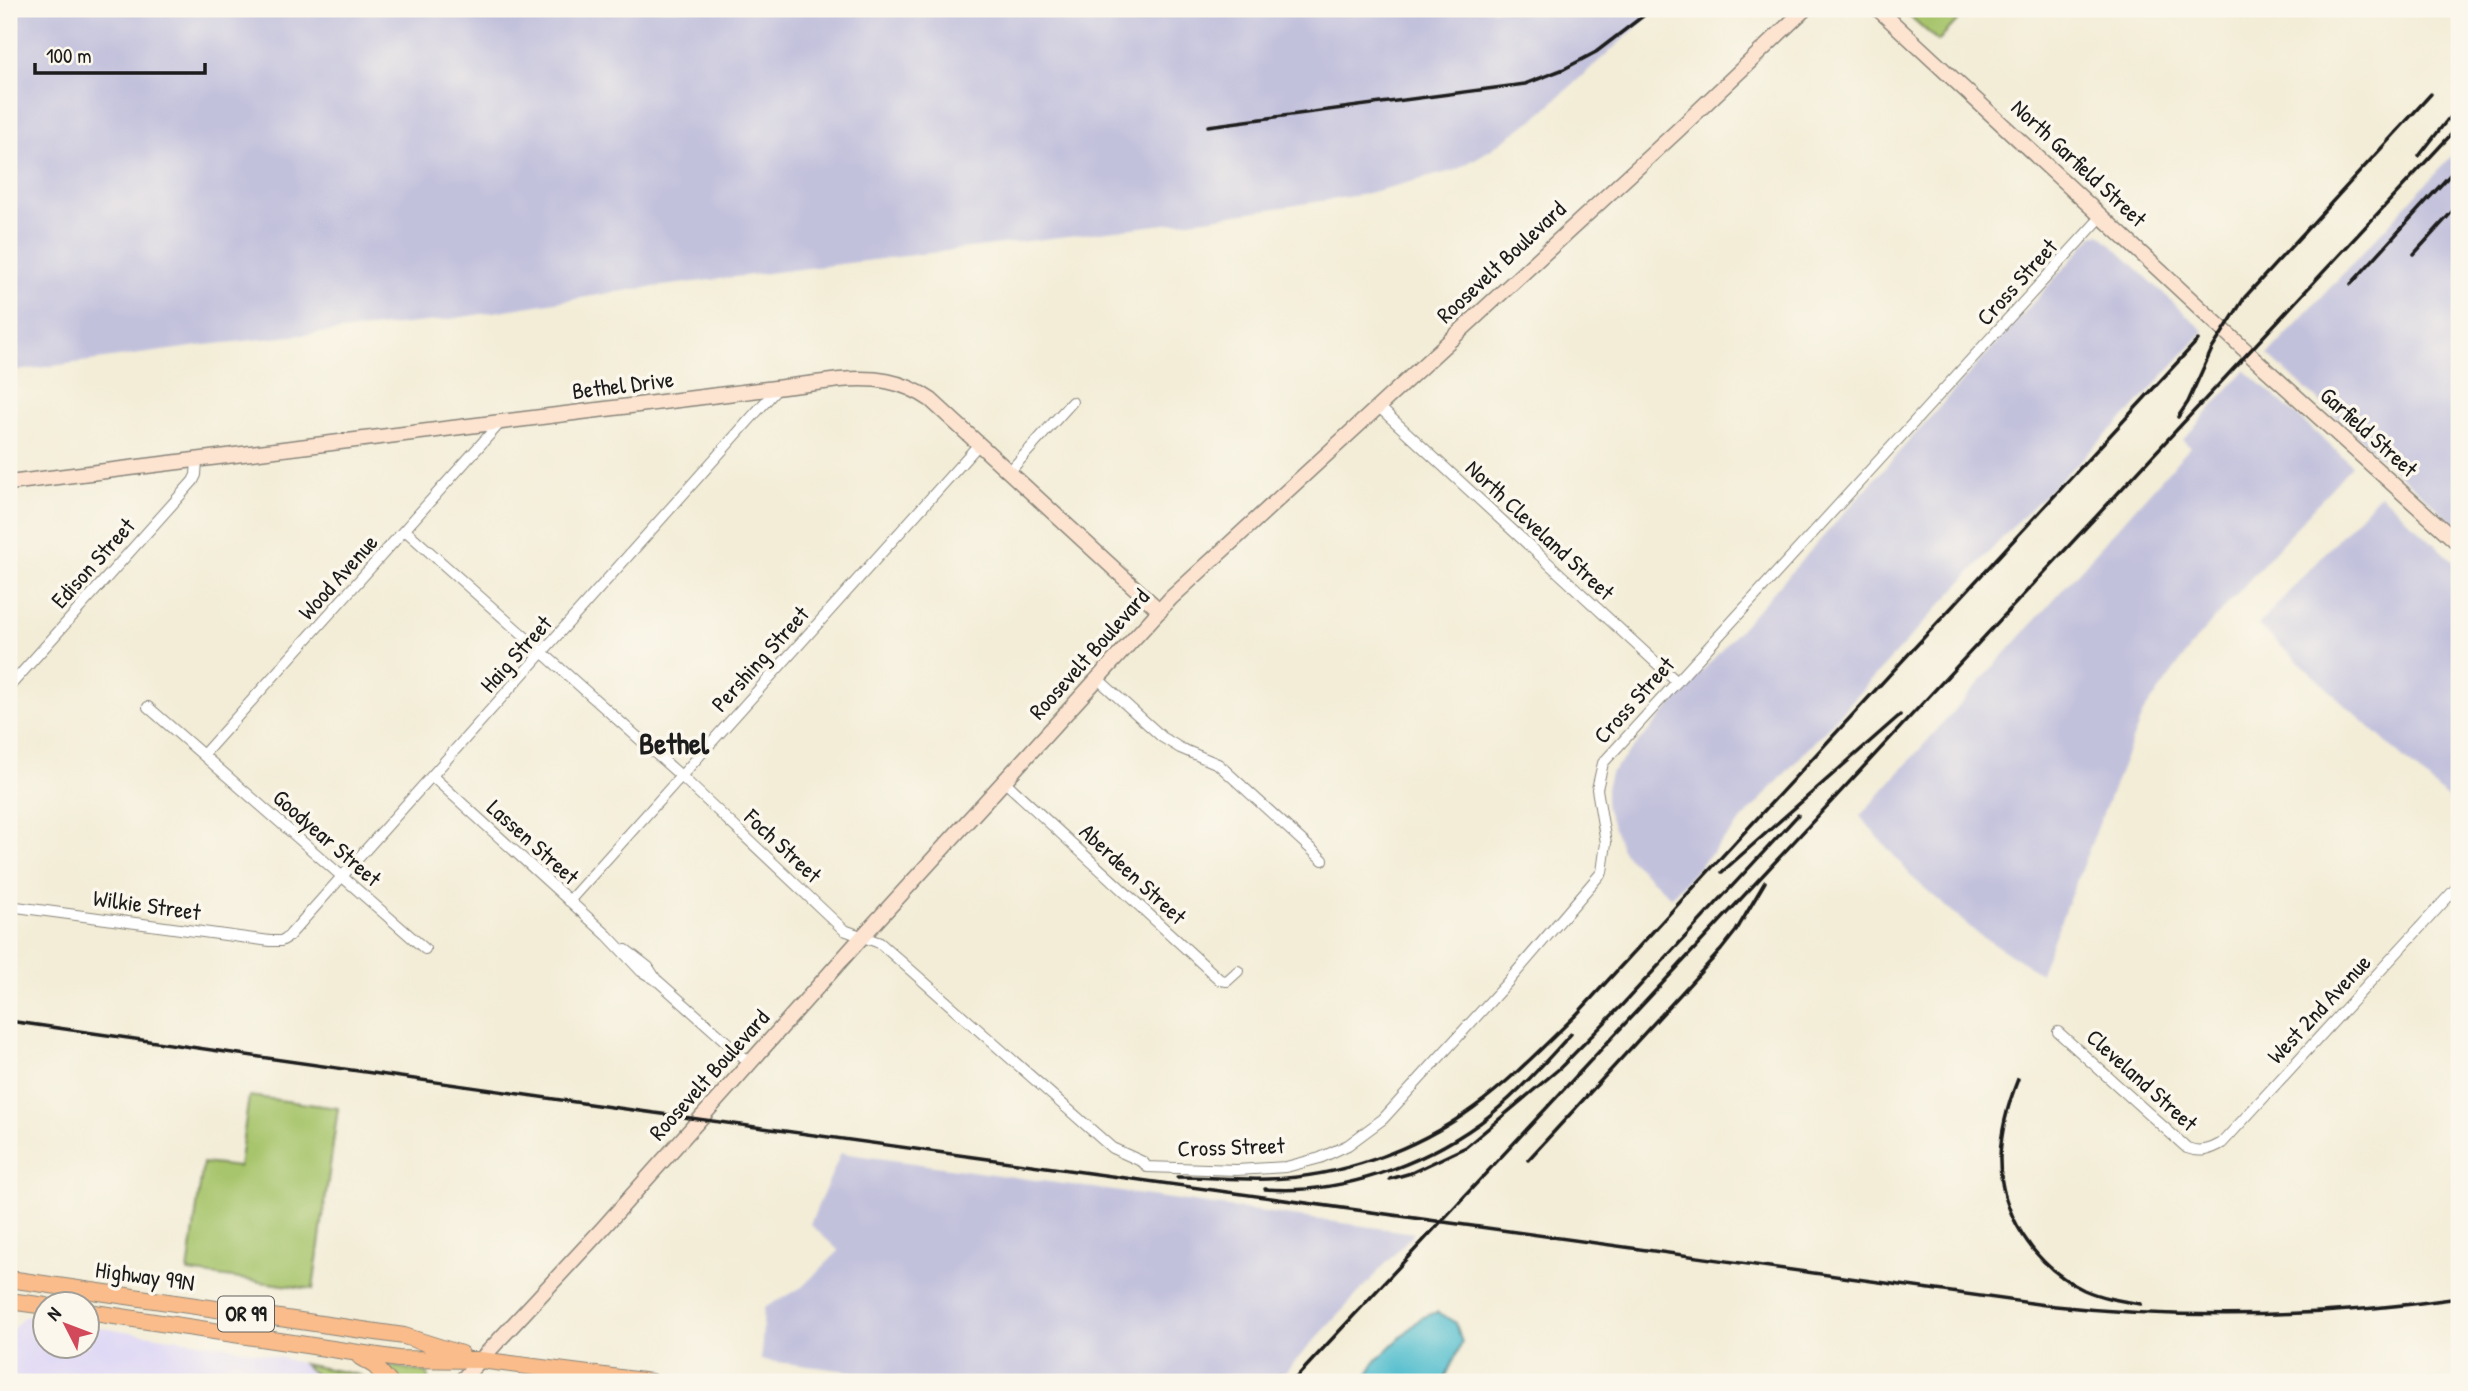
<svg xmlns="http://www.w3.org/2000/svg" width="2468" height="1391" font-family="'Patrick Hand',sans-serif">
<rect width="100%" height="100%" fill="#fbf7ec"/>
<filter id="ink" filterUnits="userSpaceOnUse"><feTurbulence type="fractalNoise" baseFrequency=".0143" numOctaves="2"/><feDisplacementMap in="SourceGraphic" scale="14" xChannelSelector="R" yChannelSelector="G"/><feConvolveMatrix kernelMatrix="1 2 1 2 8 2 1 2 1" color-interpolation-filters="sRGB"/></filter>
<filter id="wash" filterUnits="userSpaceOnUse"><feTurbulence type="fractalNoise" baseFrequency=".00686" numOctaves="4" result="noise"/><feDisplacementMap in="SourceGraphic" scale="28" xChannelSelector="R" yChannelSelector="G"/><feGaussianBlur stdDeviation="1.57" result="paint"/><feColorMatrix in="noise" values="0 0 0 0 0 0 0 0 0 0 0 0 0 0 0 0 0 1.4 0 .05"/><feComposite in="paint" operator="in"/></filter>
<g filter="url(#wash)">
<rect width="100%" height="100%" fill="#f3edd7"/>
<path fill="#ddd5f6" d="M28,1316L45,1319L46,1346H88V1326L227,1346L265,1354L303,1364L324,1382H9V1333L23,1318Z"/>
<path fill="#c2c1dc" d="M9,9H1657L1534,119L1490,150L1456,170L1360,195L1205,219L630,290L444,320L206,345L9,372Z
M2459,148V528L2268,355Z
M2100,234L2204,331L2135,407L2017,522L1671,897L1627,857L1621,847L1606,807V788L1610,774L2093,236Z
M2245,370L2352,465L2199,636L2143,713L2040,973L1978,934L1914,879L1860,816L2190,447L2183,440Z
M2380,494L2459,567V809L2258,625Z
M841,1153L1414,1233L1276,1382H936L761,1360L764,1308L802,1287L839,1251L810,1224Z"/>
<path fill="#a7c56c" stroke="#627044" stroke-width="2" d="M1902,9H1968L1938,41Z
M249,1096L338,1108L313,1289L188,1272L203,1163L239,1167Z
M303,1364L359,1375L371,1382H324Z
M391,1366L428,1373V1382H397L389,1370Z"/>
<path fill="#53bece" stroke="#386d75" stroke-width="2" d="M1437,1312L1456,1323L1462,1343L1443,1382H1363L1376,1361L1421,1318Z"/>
</g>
<g filter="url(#ink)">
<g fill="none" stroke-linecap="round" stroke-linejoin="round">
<g stroke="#88847a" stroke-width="12">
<path id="street" d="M1378,406L1677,682
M1010,471L1072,402
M406,531L681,776L844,930L880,943L1112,1148L1143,1162L1147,1167L1237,1170L1286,1167L1320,1158L1348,1145L1383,1119L1506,984L1602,872L1606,843L1597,789L1603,763L2102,216
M1098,679L1162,737L1180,748L1218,764L1323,860
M9,687L193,481L196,475L197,460
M148,707L425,949
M203,755L500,423
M432,776L607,935L641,971L658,981L750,1063
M1004,781L1220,980L1227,981L1238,971
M569,901L980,443
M9,906L270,941H281L288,937L777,389
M626,950L648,967L657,981
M2058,1032L2187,1148C2200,1153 2210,1150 2222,1143L2459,885"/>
</g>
<g stroke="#88847a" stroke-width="17">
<path id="secondary" d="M1878,9L2257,361L2459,544
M9,483L840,380C875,377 902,380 931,400L1160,611
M460,1382L603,1228L862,937L1171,598L1676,132L1805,9"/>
</g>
<g stroke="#88847a" stroke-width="18">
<path id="primary" d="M9,1279L404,1336L461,1354
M9,1301L46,1306
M88,1312L398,1359L480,1360L651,1382
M360,1357L375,1366L389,1382"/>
</g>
<use href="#street" stroke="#fff" stroke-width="10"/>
<use href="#secondary" stroke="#fde4d0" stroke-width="14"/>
<use href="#primary" stroke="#f9bc8a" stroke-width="16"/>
<path stroke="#1c1c1c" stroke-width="3.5" d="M1208,126L1525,84L1564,69L1596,52L1643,16
M2419,156L2459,105
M2414,254L2459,204
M2351,284L2459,165
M2178,417L2188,402L2212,349L2245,297L2431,94
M1722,872L1900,715
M9,1021L575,1102L2045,1305C2183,1320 2321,1318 2459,1298
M2018,1079C2008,1104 2001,1130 2000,1157C1999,1212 2034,1266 2084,1290C2102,1298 2122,1301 2141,1304
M1528,1160L1721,950L1736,931L1765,882
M1177,1177C1207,1177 1238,1180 1268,1179C1340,1177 1414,1151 1473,1108C1510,1081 1543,1047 1576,1015L2198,340
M1390,1179L1411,1173L1466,1147L1560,1068L1622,1005L1798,815
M1265,1189C1340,1195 1420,1166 1480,1123C1514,1098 1543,1064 1571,1034
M1292,1382L2459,126"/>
</g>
</g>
<g text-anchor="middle" stroke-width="7" stroke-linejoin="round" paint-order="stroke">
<rect fill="#fbf7ec" stroke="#5f5e5a" stroke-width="2" x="218" y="1296.5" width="56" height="35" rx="5"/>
<g font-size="21" font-weight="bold" fill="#1c1c1c">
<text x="246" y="1321">OR 99</text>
</g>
<g font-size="23" fill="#1c1c1c" stroke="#fbf7ec">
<text transform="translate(2079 163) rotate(43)" y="8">North Garfield Street</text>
<text transform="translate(1501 262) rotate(-43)" y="8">Roosevelt Boulevard</text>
<text transform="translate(2017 282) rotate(-48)" y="8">Cross Street</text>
<text transform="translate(623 385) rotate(-7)" y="8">Bethel Drive</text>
<text transform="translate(2369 432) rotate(42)" y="8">Garfield Street</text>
<text transform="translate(1540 530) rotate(43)" y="8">North Cleveland Street</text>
<text transform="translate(93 563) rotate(-48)" y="8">Edison Street</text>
<text transform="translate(338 577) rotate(-48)" y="8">Wood Avenue</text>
<text transform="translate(516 654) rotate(-48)" y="8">Haig Street</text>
<text transform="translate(1089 654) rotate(-48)" y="8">Roosevelt Boulevard</text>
<text transform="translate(760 659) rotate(-48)" y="8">Pershing Street</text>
<text transform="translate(1634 700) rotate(-48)" y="8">Cross Street</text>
<text transform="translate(327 838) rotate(41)" y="8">Goodyear Street</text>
<text transform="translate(533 842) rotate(42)" y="8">Lassen Street</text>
<text transform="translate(783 846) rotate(43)" y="8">Foch Street</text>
<text transform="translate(1133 874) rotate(43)" y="8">Aberdeen Street</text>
<text transform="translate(147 905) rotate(8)" y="8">Wilkie Street</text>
<text transform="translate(2319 1009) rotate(-47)" y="8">West 2nd Avenue</text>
<text transform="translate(709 1075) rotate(-48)" y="8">Roosevelt Boulevard</text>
<text transform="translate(2142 1080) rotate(42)" y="8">Cleveland Street</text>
<text transform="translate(1231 1147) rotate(-2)" y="8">Cross Street</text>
<text transform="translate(145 1276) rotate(8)" y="8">Highway 99N</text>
</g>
<g font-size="30" font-weight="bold" fill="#1c1c1c" stroke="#fbf7ec">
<text x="674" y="754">Bethel</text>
</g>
</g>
<rect width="2468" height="1391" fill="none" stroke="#fbf7ec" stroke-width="35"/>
<g transform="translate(66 1325) rotate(312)"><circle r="33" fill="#fbf7ec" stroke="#a29f99" stroke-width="2"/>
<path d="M0-5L12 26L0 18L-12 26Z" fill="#d1495b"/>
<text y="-10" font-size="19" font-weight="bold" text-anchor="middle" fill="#1c1c1c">N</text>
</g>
<path d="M35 63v10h170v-10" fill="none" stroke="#1c1c1c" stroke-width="3.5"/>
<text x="46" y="63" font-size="21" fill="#1c1c1c" stroke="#fbf7ec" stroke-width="5" paint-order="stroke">100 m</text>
</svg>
